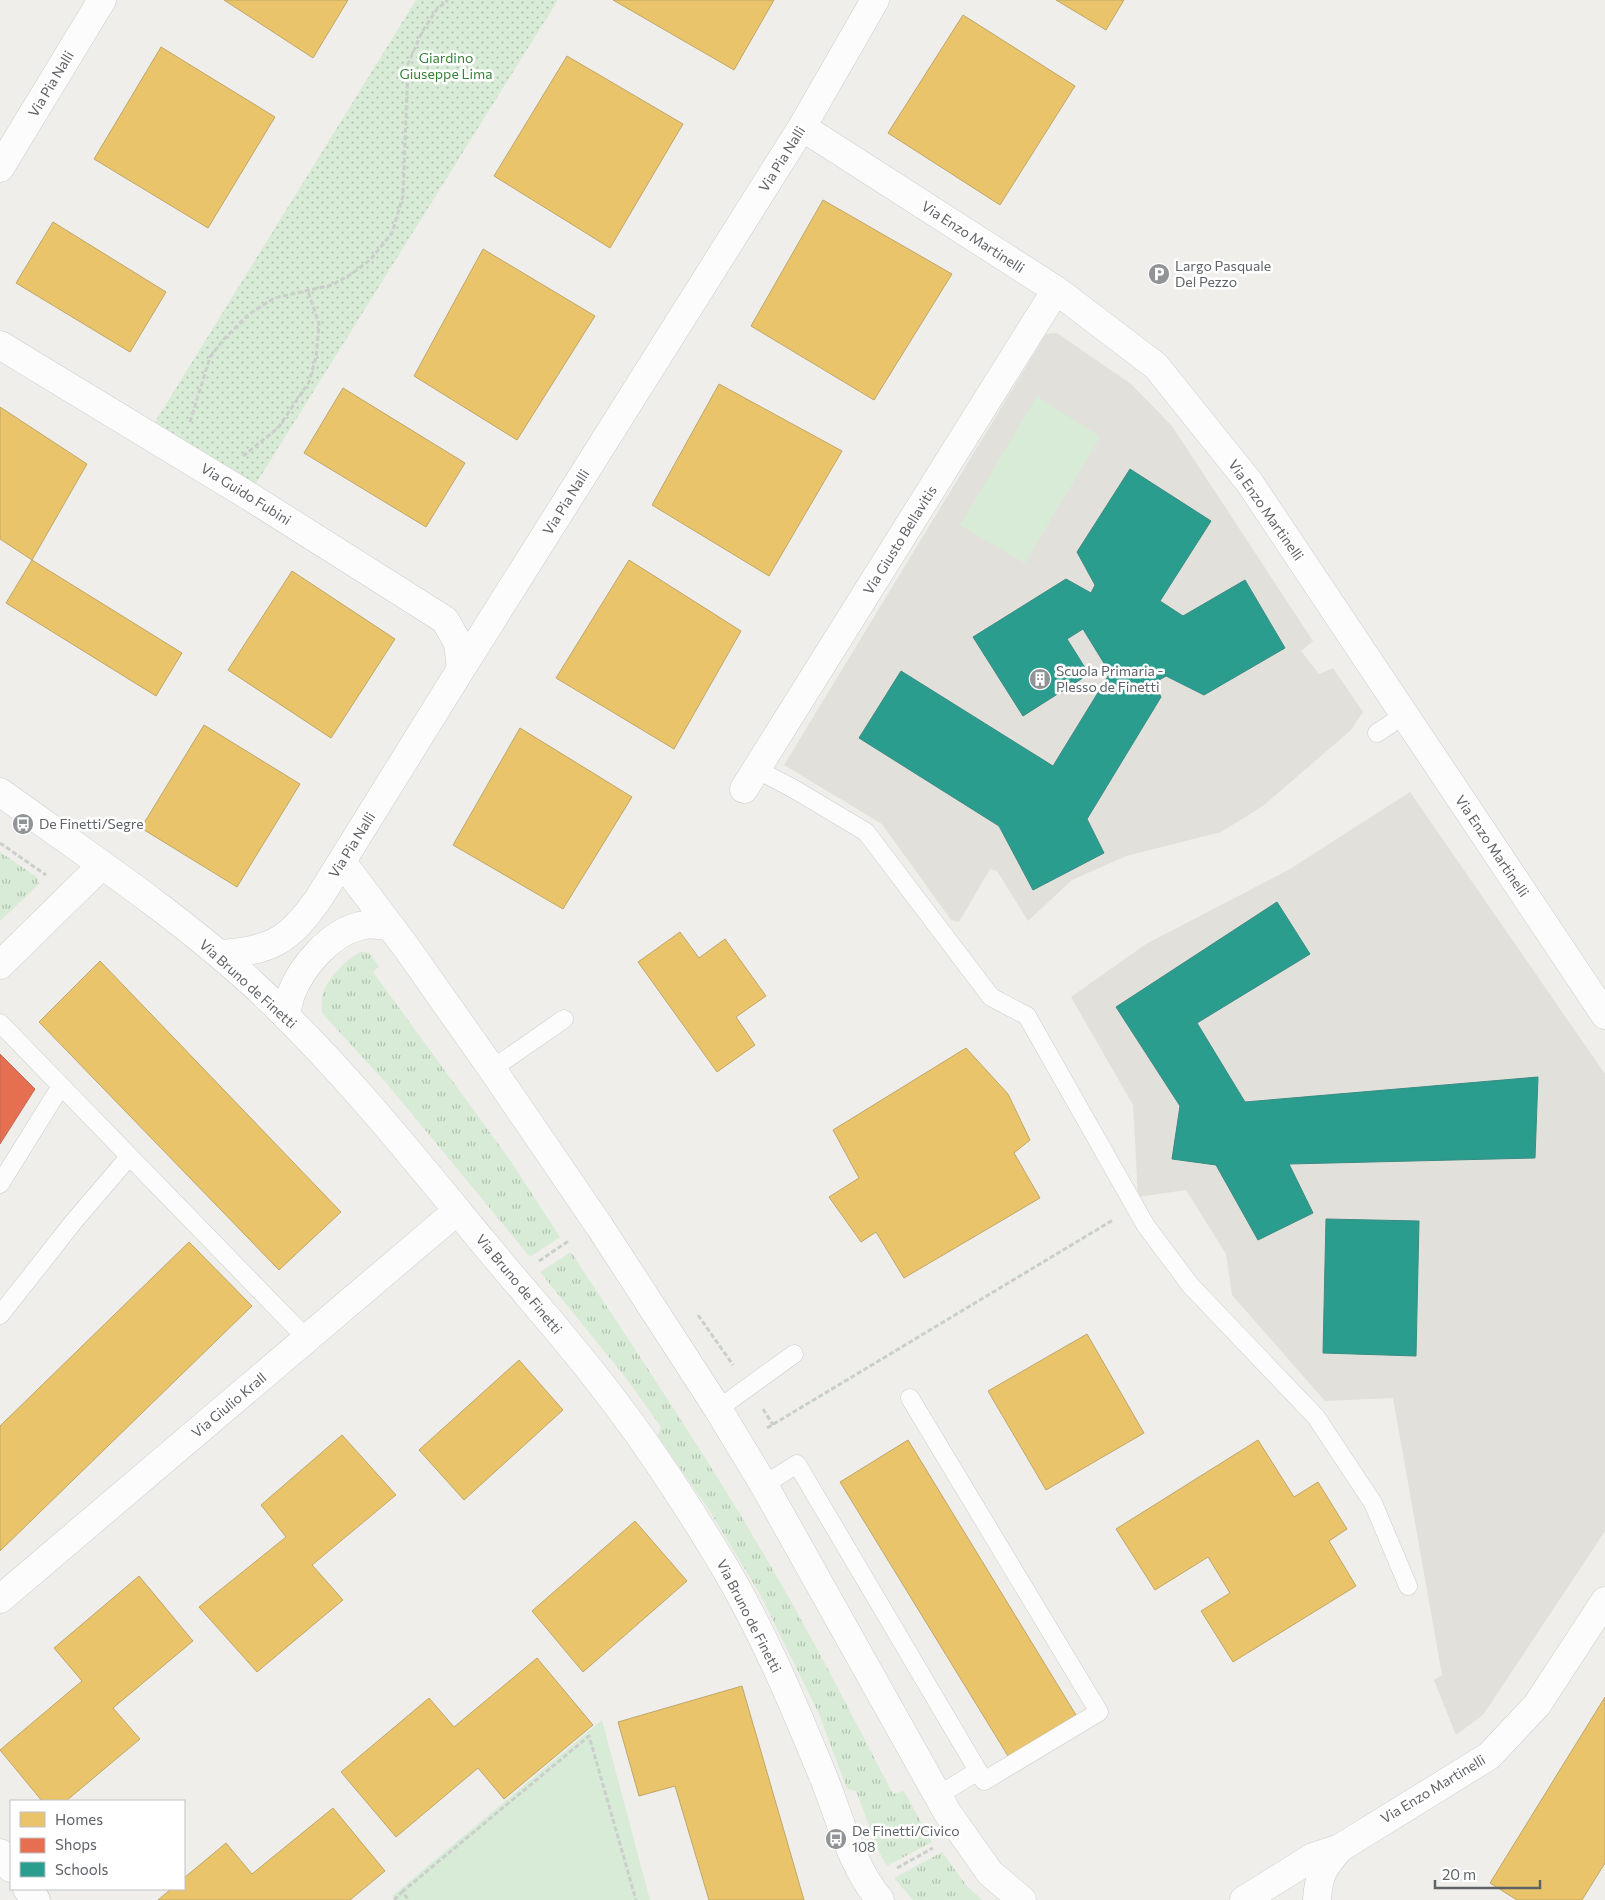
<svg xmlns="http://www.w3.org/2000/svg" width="1605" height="1900" font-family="Commissioner,sans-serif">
<defs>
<pattern id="grass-tufts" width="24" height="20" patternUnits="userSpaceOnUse" patternTransform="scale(1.25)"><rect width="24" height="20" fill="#d8ebd6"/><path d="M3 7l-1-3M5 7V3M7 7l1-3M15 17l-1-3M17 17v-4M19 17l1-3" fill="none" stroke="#b2c2b1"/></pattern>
<pattern id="garden-dots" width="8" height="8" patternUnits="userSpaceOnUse" patternTransform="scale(1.25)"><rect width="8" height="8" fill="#d8ebd6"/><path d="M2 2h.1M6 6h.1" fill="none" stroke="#b2c2b1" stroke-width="1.8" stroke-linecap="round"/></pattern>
</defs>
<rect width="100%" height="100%" fill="#efeeea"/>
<path fill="#e2e0da" d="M1057,333L1131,384L1172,426L1313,641L1301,651L1319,674L1333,668L1363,712L1351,730L1263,806L1221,832L1126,856L1072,880L1028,921L997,871L990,869L959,922L951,920L882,824L784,765L1046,334Z
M1410,792L1605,1074V1531L1483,1715L1456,1735L1434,1680L1442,1675L1393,1398L1325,1401L1232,1295L1226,1254L1186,1190L1138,1197L1133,1105L1071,997L1146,944L1290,869Z"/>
<path fill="url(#grass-tufts)" d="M0,852L37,877L39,884L0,921Z
M361,952L369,953L379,966L373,972L512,1163L560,1237L530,1257L388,1085L322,1013C322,1007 321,999 323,993C326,980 349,956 361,952Z
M571,1252C635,1350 701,1447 760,1548C808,1628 850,1712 893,1794L904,1791L932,1842L887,1866L879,1852L856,1791L847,1789L819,1714L760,1594L709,1510L658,1436L661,1427L626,1378L540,1272Z
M942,1852L966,1885L982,1900H913L894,1878Z"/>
<path fill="#d8ebd6" d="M1037,396L1100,437L1025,563L960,525Z
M602,1720L650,1900H395L392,1896Z"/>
<path fill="url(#garden-dots)" d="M416,0H558L255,485L155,422Z"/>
<path fill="#e9c46a" stroke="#c0a769" d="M224,0H348L313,58Z
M613,0H774L734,70Z
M1056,0H1124L1106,30Z
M963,15L1075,86L1000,205L888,133Z
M161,47L275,117L208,228L94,159Z
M567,56L683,124L610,248L494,176Z
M823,200L952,274L874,400L751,326Z
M53,222L166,292L130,352L16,283Z
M483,249L595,316L517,440L414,376Z
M719,384L842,451L769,576L652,505Z
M343,388L465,463L426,527L304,453Z
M0,407L87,464L32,560L0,539Z
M32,560L182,653L156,696L6,603Z
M629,560L741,631L674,749L556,678Z
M292,571L395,639L331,738L228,670Z
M204,725L300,784L237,887L141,828Z
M520,728L632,797L563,909L453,845Z
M680,932L699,958L725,939L766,996L736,1017L755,1045L717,1072L638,962Z
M100,961L341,1212L279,1270L39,1022Z
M966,1048L1008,1094L1030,1140L1014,1153L1040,1198L904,1278L876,1232L861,1242L829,1197L859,1178L833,1130Z
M189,1242L252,1306L0,1551V1426Z
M1087,1334L1144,1433L1046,1490L988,1391Z
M519,1360L563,1410L464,1500L419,1450Z
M342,1435L396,1495L312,1565L343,1600L257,1672L199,1607L286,1537L261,1505Z
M908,1440L1076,1715L1008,1756L840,1482Z
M1258,1440L1294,1497L1318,1482L1347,1529L1329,1541L1356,1586L1233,1662L1201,1611L1230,1593L1208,1557L1155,1590L1116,1529Z
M635,1521L687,1581L583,1672L532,1611Z
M139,1576L193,1641L113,1708L140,1739L66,1801H42L0,1750L82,1681L54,1648Z
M537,1658L593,1725L504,1799L478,1768L396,1837L341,1772L429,1698L454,1727Z
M742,1686L804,1900H709L675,1786L639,1796L618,1722Z
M1605,1697V1863L1582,1900H1517L1490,1883Z
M333,1808L385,1871L350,1900H158L171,1889H184V1878L226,1843L252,1874Z"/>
<path fill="#e76f51" stroke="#be6b58" d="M0,1054L35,1089L0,1144Z"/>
<path fill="#2a9d8f" stroke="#3a8c83" d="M1130,469L1211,521L1160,601L1183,616L1245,580L1285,648L1204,695L1166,676L1154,683L1161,697L1087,819L1104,853L1033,890L999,826L859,738L901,671L1053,766L1110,673L1083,629L1067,639L1089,674L1023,716L973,637L1066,579L1091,593L1095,585L1077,552Z
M1277,902L1310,954L1197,1023L1245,1102L1538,1077L1535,1158L1289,1164L1313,1213L1258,1240L1216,1165L1172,1159L1180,1106L1116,1007Z
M1326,1219L1419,1221L1416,1356L1323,1353Z"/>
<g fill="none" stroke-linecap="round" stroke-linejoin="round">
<g stroke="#cbcccc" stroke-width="19">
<path id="service" d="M1377,733L1404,715
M756,769L794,789L866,832L991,997L1027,1016L1146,1226L1191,1286L1316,1417L1373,1503L1408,1586
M0,1023L307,1339
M492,1069L564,1019
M0,1184L61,1086
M0,1315L75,1220L129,1157
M718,1409L794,1354
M764,1485L797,1464L984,1781L1099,1712L910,1398
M937,1796L978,1771"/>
</g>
<g stroke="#cbcccc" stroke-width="29">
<path id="minor" d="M802,127L1056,290L1156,366L1249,482L1605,1015
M0,168L102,0
M0,345L252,498L445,620L458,643L461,669
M744,789L1056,290
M0,792C86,854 175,913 253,984C338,1063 410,1153 484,1243C525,1293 569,1341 608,1393C649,1446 686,1503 721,1561C762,1629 793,1703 823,1776C840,1818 851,1865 880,1900
M342,862L406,947L492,1069L600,1227L718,1409L764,1485L947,1812L990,1873L1022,1900
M219,954C271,951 289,941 319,898L461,669L802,127L875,0
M0,965L102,865
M286,1016C287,1009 289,1001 291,994C302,966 330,933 360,926C370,923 381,925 391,927
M0,1599L457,1211
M0,1853L11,1868
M27,1889L36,1900
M1244,1900L1313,1857L1340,1848L1489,1756L1537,1705L1605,1601
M1317,1900C1319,1873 1323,1868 1340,1848"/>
</g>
<path stroke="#cacfcc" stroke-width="3" stroke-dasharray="5 2.5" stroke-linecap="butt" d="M190,422L210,357L224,339L248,315L274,298L332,285L353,273L371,259L392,233L403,196L408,64L422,32L437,9L448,0
M243,456L278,428L309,382L316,357L319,324L308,291
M0,843L46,875
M539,1261L570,1240
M698,1315L733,1365
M763,1409L773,1425
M767,1428L1113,1220
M897,1868L933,1848
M402,1892L589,1736L636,1900
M394,1900L402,1892L409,1900"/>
<use href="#service" stroke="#fdfcfc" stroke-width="18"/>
<use href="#minor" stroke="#fdfcfc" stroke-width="28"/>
</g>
<defs>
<g id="parking-disc" transform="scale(1.125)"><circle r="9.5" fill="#919496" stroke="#fff"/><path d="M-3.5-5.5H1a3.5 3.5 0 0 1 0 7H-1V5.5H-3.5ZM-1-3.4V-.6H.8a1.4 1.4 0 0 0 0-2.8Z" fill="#fff"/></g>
<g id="building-disc" transform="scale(1.125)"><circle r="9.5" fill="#919496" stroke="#fff"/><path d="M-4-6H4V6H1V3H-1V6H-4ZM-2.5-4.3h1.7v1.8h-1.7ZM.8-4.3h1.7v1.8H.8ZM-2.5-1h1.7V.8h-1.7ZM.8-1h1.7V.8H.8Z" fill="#fff"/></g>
<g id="bus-disc" transform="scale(1.125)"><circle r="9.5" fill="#919496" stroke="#fff"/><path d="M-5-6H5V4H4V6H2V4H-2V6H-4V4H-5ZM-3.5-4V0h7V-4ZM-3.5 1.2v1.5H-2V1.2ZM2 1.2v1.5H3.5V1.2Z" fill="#fff"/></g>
</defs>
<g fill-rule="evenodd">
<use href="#parking-disc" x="1159" y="274"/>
<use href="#building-disc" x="1040" y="679"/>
<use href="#bus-disc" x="23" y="824"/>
<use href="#bus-disc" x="836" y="1839"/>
</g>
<g text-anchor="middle" stroke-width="5" stroke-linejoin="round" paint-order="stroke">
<g font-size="14" fill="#348238" stroke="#fff">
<text x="446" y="63">Giardino<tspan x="446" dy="16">Giuseppe Lima</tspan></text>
</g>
<g font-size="14" fill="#5f6368" stroke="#fff">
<text transform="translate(51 84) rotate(-59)" y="5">Via Pia Nalli</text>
<text transform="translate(782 159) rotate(-58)" y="5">Via Pia Nalli</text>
<text transform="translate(973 237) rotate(33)" y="5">Via Enzo Martinelli</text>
<text transform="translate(246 494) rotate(32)" y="5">Via Guido Fubini</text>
<text transform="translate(566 502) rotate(-58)" y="5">Via Pia Nalli</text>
<text transform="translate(1266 510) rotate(55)" y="5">Via Enzo Martinelli</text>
<text transform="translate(900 540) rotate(-58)" y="5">Via Giusto Bellavitis</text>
<text transform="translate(352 845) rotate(-58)" y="5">Via Pia Nalli</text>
<text transform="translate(1492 846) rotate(56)" y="5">Via Enzo Martinelli</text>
<text transform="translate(248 984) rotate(42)" y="5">Via Bruno de Finetti</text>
<text transform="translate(519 1284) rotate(50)" y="5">Via Bruno de Finetti</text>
<text transform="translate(229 1405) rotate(-40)" y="5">Via Giulio Krall</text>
<text transform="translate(749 1616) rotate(63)" y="5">Via Bruno de Finetti</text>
<text transform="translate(1433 1789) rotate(-31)" y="5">Via Enzo Martinelli</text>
</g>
<g font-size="14" fill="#5f6368" stroke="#fff" text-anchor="start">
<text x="1175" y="271">Largo Pasquale<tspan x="1175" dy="16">Del Pezzo</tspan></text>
<text x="1056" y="676">Scuola Primaria -<tspan x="1056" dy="16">Plesso de Finetti</tspan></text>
<text x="39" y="829">De Finetti/Segre</text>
<text x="852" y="1836">De Finetti/Civico<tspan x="852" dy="16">108</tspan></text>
</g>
</g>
<rect x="10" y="1800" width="175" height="90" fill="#ffffff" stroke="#bfc1c3"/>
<rect x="20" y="1812" width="25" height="15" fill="#e9c46a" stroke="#bfc1c3"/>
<text x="55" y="1825" font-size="15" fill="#5f6368">Homes</text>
<rect x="20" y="1838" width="25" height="15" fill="#e76f51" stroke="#bfc1c3"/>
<text x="55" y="1850" font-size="15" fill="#5f6368">Shops</text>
<rect x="20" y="1862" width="25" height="15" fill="#2a9d8f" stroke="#bfc1c3"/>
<text x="55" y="1875" font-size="15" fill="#5f6368">Schools</text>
<path d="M1435 1880v8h105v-8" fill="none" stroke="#5f6368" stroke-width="2.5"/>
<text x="1442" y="1880" font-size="15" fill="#5f6368" stroke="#ffffff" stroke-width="4" paint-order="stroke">20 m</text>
</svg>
